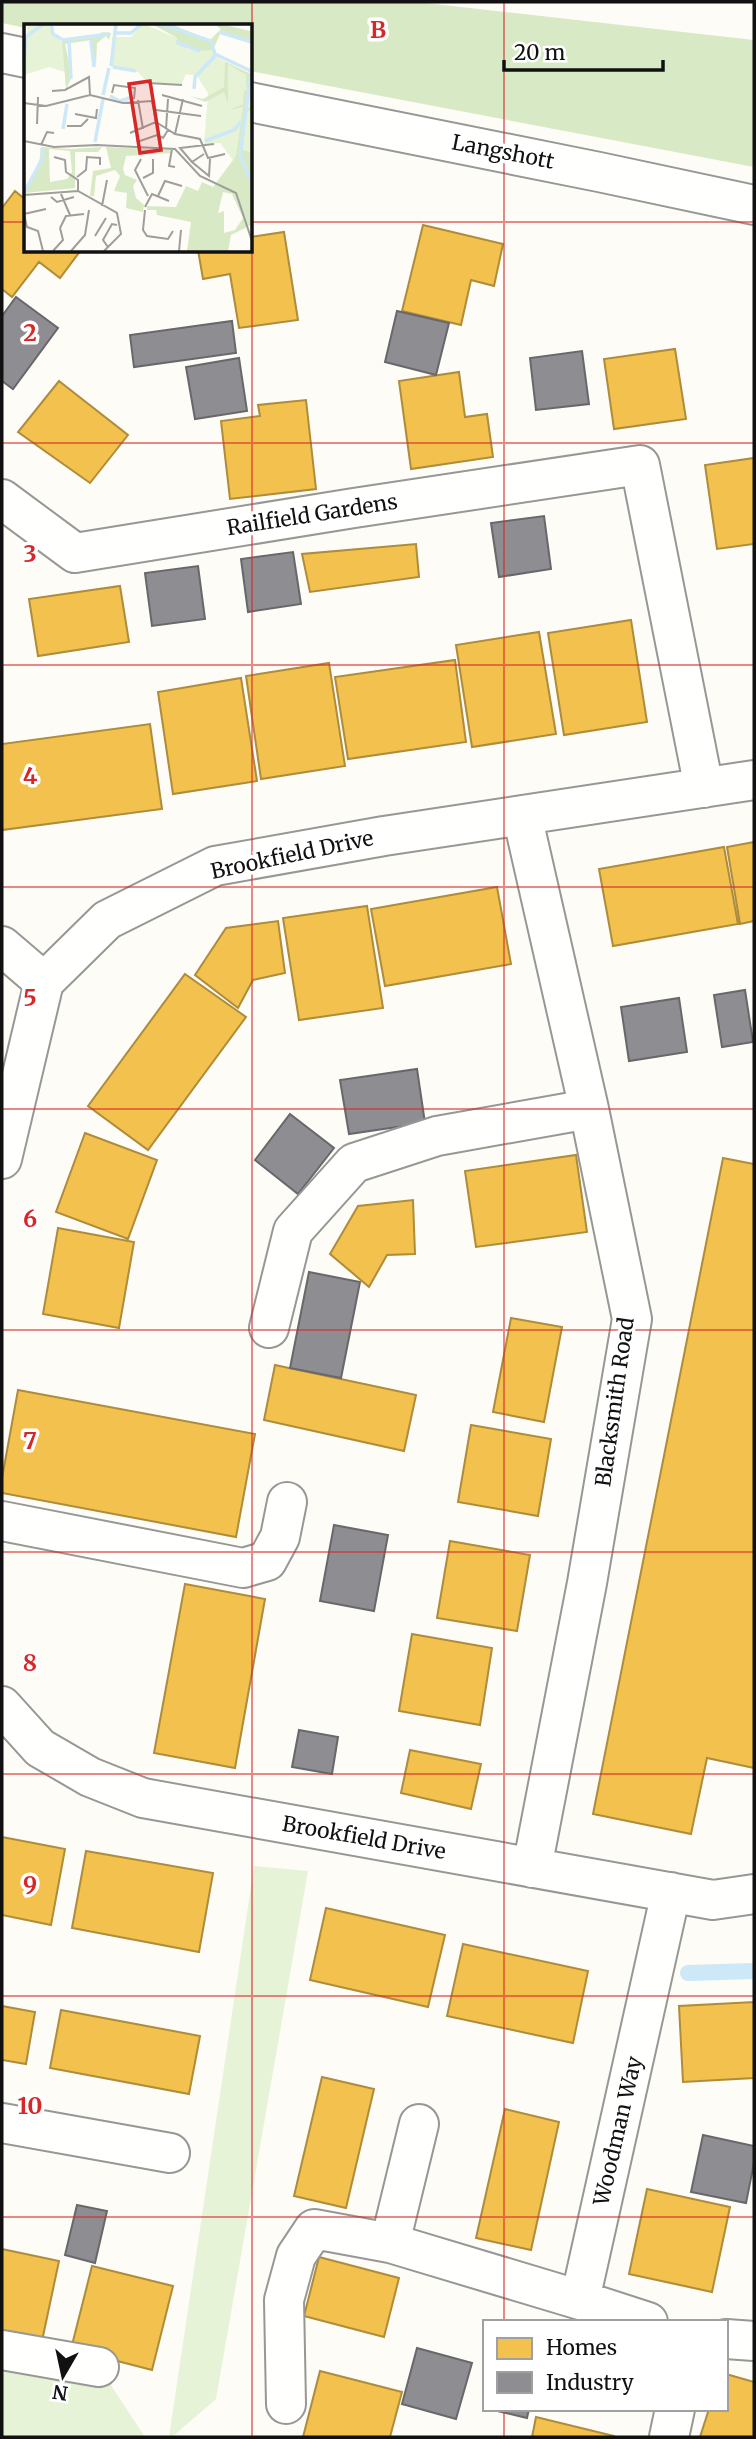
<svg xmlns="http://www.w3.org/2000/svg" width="756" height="2439" font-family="Merriweather,serif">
<rect width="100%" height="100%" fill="#fdfcf7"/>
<path fill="#e7f3d7" d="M254,1866L308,1871L216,2399L172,2437H169Z
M2,2365L99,2367L145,2437H2Z"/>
<path fill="#d8eac5" d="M2,2H416L754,40V167L250,71V26L26,28L2,23Z"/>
<path fill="#f2c14e" stroke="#ae8c3c" stroke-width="2" d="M15,191L26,200V250H81L60,278L39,262L12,297L2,289V208Z
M423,225L503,244L494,286L471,280L461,325L402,311Z
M284,232L298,320L239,328L230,274L203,279L198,250H250V237Z
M675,349L686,419L614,429L604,359Z
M459,372L465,417L487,414L493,457L411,469L399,381Z
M59,381L128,435L90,483L18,432Z
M306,400L316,489L230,499L221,421L260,416L258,405Z
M754,458V544L717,549L705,465Z
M416,544L419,577L310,592L302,554Z
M120,586L129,642L38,656L29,599Z
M631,620L647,722L564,735L548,633Z
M539,632L556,734L472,747L456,645Z
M455,660L466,742L348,759L335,677Z
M329,663L345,766L261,779L246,676Z
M241,678L257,781L173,794L158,692Z
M150,724L162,809L2,830V744Z
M754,842V921L740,924L727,847Z
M724,847L738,924L613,946L599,869Z
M497,887L511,964L385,986L371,909Z
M367,906L383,1008L299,1020L283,918Z
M278,921L285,973L253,980L238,1008L195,975L226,928Z
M185,974L246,1017L148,1150L88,1106Z
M85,1133L157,1160L128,1239L56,1212Z
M576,1155L587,1232L476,1247L465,1171Z
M723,1158L754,1164V1768L707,1758L691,1834L593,1814Z
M413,1200L415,1254L387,1255L369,1287L330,1254L358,1206Z
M58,1228L134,1242L119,1328L43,1314Z
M511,1318L562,1327L544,1422L493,1412Z
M275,1365L416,1395L404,1451L264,1420Z
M18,1390L255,1434L236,1537L2,1493V1478Z
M471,1425L551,1439L538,1516L458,1502Z
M450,1541L530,1555L517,1631L437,1618Z
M185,1584L265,1599L235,1768L154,1753Z
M412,1634L492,1648L480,1725L399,1711Z
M410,1750L481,1764L471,1809L401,1793Z
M2,1837L65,1849L51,1925L2,1915Z
M86,1851L213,1873L199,1952L72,1928Z
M326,1908L445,1935L428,2007L310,1980Z
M463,1944L588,1971L573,2043L447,2016Z
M754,2002V2078L683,2082L679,2006Z
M2,2006L35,2012L26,2064L2,2060Z
M61,2010L200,2036L189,2094L50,2068Z
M322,2077L374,2089L346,2208L294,2196Z
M505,2109L559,2122L531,2250L476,2238Z
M647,2189L730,2207L712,2292L629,2274Z
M2,2249L59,2261L42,2341L2,2333Z
M319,2257L399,2278L384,2337L304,2316Z
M92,2266L173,2286L152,2370L71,2349Z
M320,2371L402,2392L390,2437H303Z
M726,2374L754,2382V2437H700L709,2409H726Z
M536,2417L614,2436V2437H532Z"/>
<path fill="#8d8d92" stroke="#68686b" stroke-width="2" d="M16,297L58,328L13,389L2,381V316Z
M397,311L449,323L436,375L385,362Z
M232,321L236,353L134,367L130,335Z
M582,351L589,404L536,410L530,358Z
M239,358L247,411L195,419L186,367Z
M544,516L551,569L499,577L491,523Z
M293,552L301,604L248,612L241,559Z
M198,566L205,619L152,626L145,573Z
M745,990L753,1042L722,1047L714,995Z
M679,998L687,1052L629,1061L621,1007Z
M417,1069L425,1123L349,1134L340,1080Z
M290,1114L334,1148L298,1194L255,1160Z
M309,1272L360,1282L341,1378L290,1368Z
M334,1525L388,1535L374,1611L320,1601Z
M299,1730L338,1737L332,1774L292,1767Z
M703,2135L754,2146V2163L746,2203L691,2192Z
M77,2205L107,2211L95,2263L65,2255Z
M417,2348L472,2363L456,2419L402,2404Z
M489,2409H529L527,2418Z"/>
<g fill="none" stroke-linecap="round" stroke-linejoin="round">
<path stroke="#cde8f7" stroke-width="16" d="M688,1973L754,1971"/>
<g stroke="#979795" stroke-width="42">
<path id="minor" d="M2,53L26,58
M250,102L599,172L754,205
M2,499L75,553L354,508L640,465L704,788
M522,815L589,1109L632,1319L587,1583L532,1868
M2,946L44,982
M2,1159L44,982L107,920L215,866L384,836L754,780
M269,1328L293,1231L354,1163L437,1136L589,1109
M2,1521L243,1568L267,1561L280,1537L287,1502
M2,1706L40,1748L90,1777L143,1798L713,1900L754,1894
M2,2123L170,2153
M390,2243L419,2124
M648,2322L580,2300L671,1892
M726,2339L754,2341
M2,2350L99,2367
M286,2404L284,2300L296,2256L314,2229L390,2243L580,2300
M669,2437L675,2409"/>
</g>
<use href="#minor" stroke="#fffffe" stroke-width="38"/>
</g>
<path fill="none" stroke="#d62828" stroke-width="2" stroke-opacity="0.55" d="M252,2V2437M504,2V2322M2,222H26M250,222H754M2,443H754M2,665H754M2,887H754M2,1109H754M2,1330H754M2,1552H754M2,1774H754M2,1996H754M2,2217H754M504,2409V2437"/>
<g text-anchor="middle" stroke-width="7" stroke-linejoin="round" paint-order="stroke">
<g font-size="21" fill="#111" stroke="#fff">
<text transform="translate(503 152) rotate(11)" y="7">Langshott</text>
<text transform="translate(312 515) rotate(-9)" y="7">Railfield Gardens</text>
<text transform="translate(292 855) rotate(-12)" y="7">Brookfield Drive</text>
<text transform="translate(615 1402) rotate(-82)" y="7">Blacksmith Road</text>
<text transform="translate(364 1838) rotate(10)" y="7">Brookfield Drive</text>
<text transform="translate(618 2131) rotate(-77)" y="7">Woodman Way</text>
</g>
</g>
<g transform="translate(24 24)">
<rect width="228" height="228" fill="#fdfcf7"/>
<path d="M4,0H27L29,11L39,19L44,49L25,43L0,51ZM119,0L153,14L164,25L189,26L195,35L227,53V128L219,127L209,136L196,119L180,120L184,69L173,52L162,50L157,61L122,58L120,74L122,57L114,48L87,43L88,13H107Z" fill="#e7f3d7"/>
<path d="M128,0L149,1L186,16L197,5L190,0H196L227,7V19L196,10L189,26L173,27L154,21L153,14ZM78,8L87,9L85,16L82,12L73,19L72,42L67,16L41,20L48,53L42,65L38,17L73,13ZM192,33L227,50L222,65V51L204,40V79L200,68L181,78L166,72L179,75L200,63L201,38ZM220,66L224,67L223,84H227L222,90L219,126L227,128V201L207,211L204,227H163L167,198L133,191L132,186H123V182L152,183L162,162L174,167L178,158L189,163L212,132L219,83L205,86L219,80ZM199,168L208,170L219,194L211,206L200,209V187L194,189ZM17,123L46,125L78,123L74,128H51V164L0,169L15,141ZM25,125L46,127L48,148L43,155L26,158ZM82,123L146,126L147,129L102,132L99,145L101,151L113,156L109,162L112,174L120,181L119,188L102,184L103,169L90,167L96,152L91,146L72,152L70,172H66L69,147L87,144Z" fill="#d8eac5" fill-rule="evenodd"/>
<path fill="none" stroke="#cde8f7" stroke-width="3.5" d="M27,0L29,10L39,16L85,10M137,0L187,17L191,30L227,47M195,8L228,18M89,9H107L118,0M45,16L47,55M67,16L70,43M152,18L176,27M0,36L2,13L19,0M87,42L92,0M89,43L112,47M227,47L216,132L228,159M170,65L171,53L191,32M79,71L85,44M86,72L96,77L108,73M39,105L43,80M181,117L210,106L217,98M71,118L79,75M1,167L19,133L18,124"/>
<path fill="none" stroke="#9f9e9b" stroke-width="2" d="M124,59L158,61M28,67L41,66L65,53L66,71M88,69L90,61L111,64L110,75M138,71L178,82M114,76L119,105M0,79L22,82L66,71L99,79L128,77L132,98L106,109M132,86L177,92M51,90L72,94L73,85M132,98L151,110L176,115L184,134L201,130M13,100L14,73M43,102H57L64,95M142,105L144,75M151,110L159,75M0,117L30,123L73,121L151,125L176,152L212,169L228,217M113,118L133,111L139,114L144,106M17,121L23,108L30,109M148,125L145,142L151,143M180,130L168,138L185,152L186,135M30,133L41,136L42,148L54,156V167M117,135L111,146L124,172M168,138L156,124L190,120M53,153L62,146L63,133L76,134V141M119,154L129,149V135M37,170L46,191M0,171L54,167L93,189L97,210L80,227M134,172L141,157L158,162M27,173L33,178L50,173M78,182L83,156M121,183L128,170L145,177M121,186L119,206L123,212L144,215L149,207M0,190L3,203L14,207L19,227M0,190L22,185M36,204L42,192L60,190M71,212L82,194M84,223L79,216L88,200L93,201M29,227L39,216L36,204M47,227L61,211L65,186M155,227L157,206"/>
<path fill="#d62828" fill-opacity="0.15" stroke="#d62828" stroke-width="3.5" d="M126,57L137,126L116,129L105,60Z"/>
<rect width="228" height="228" fill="none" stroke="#111" stroke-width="3.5"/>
</g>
<g font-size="23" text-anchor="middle" font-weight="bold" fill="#d62828" stroke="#fff" stroke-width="7" stroke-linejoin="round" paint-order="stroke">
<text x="378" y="38">B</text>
<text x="30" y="341">2</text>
<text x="30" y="562">3</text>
<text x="30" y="784">4</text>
<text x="30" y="1006">5</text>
<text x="30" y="1227">6</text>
<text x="30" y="1449">7</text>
<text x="30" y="1671">8</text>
<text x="30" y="1893">9</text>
<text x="30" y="2114">10</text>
</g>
<rect width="756" height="2439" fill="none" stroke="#111111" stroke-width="7"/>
<rect x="483" y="2320" width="245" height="91" fill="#ffffff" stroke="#a0a0a0" stroke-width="2"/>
<rect x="497" y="2338" width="35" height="21" fill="#f2c14e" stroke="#a0a0a0" stroke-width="2"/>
<text x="546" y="2355" font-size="21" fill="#111111">Homes</text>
<rect x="497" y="2372" width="35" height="21" fill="#8d8d92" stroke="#a0a0a0" stroke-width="2"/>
<text x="546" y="2390" font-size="21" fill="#111111">Industry</text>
<g transform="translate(63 2376) rotate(189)" stroke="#ffffff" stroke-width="5" paint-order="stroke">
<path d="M0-5L12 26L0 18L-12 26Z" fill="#111111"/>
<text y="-10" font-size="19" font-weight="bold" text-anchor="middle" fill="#111111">N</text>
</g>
<path d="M504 60v10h159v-10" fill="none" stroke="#111111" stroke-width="3.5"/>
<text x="514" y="60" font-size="21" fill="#111111" stroke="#ffffff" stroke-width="5" paint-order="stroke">20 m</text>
</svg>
